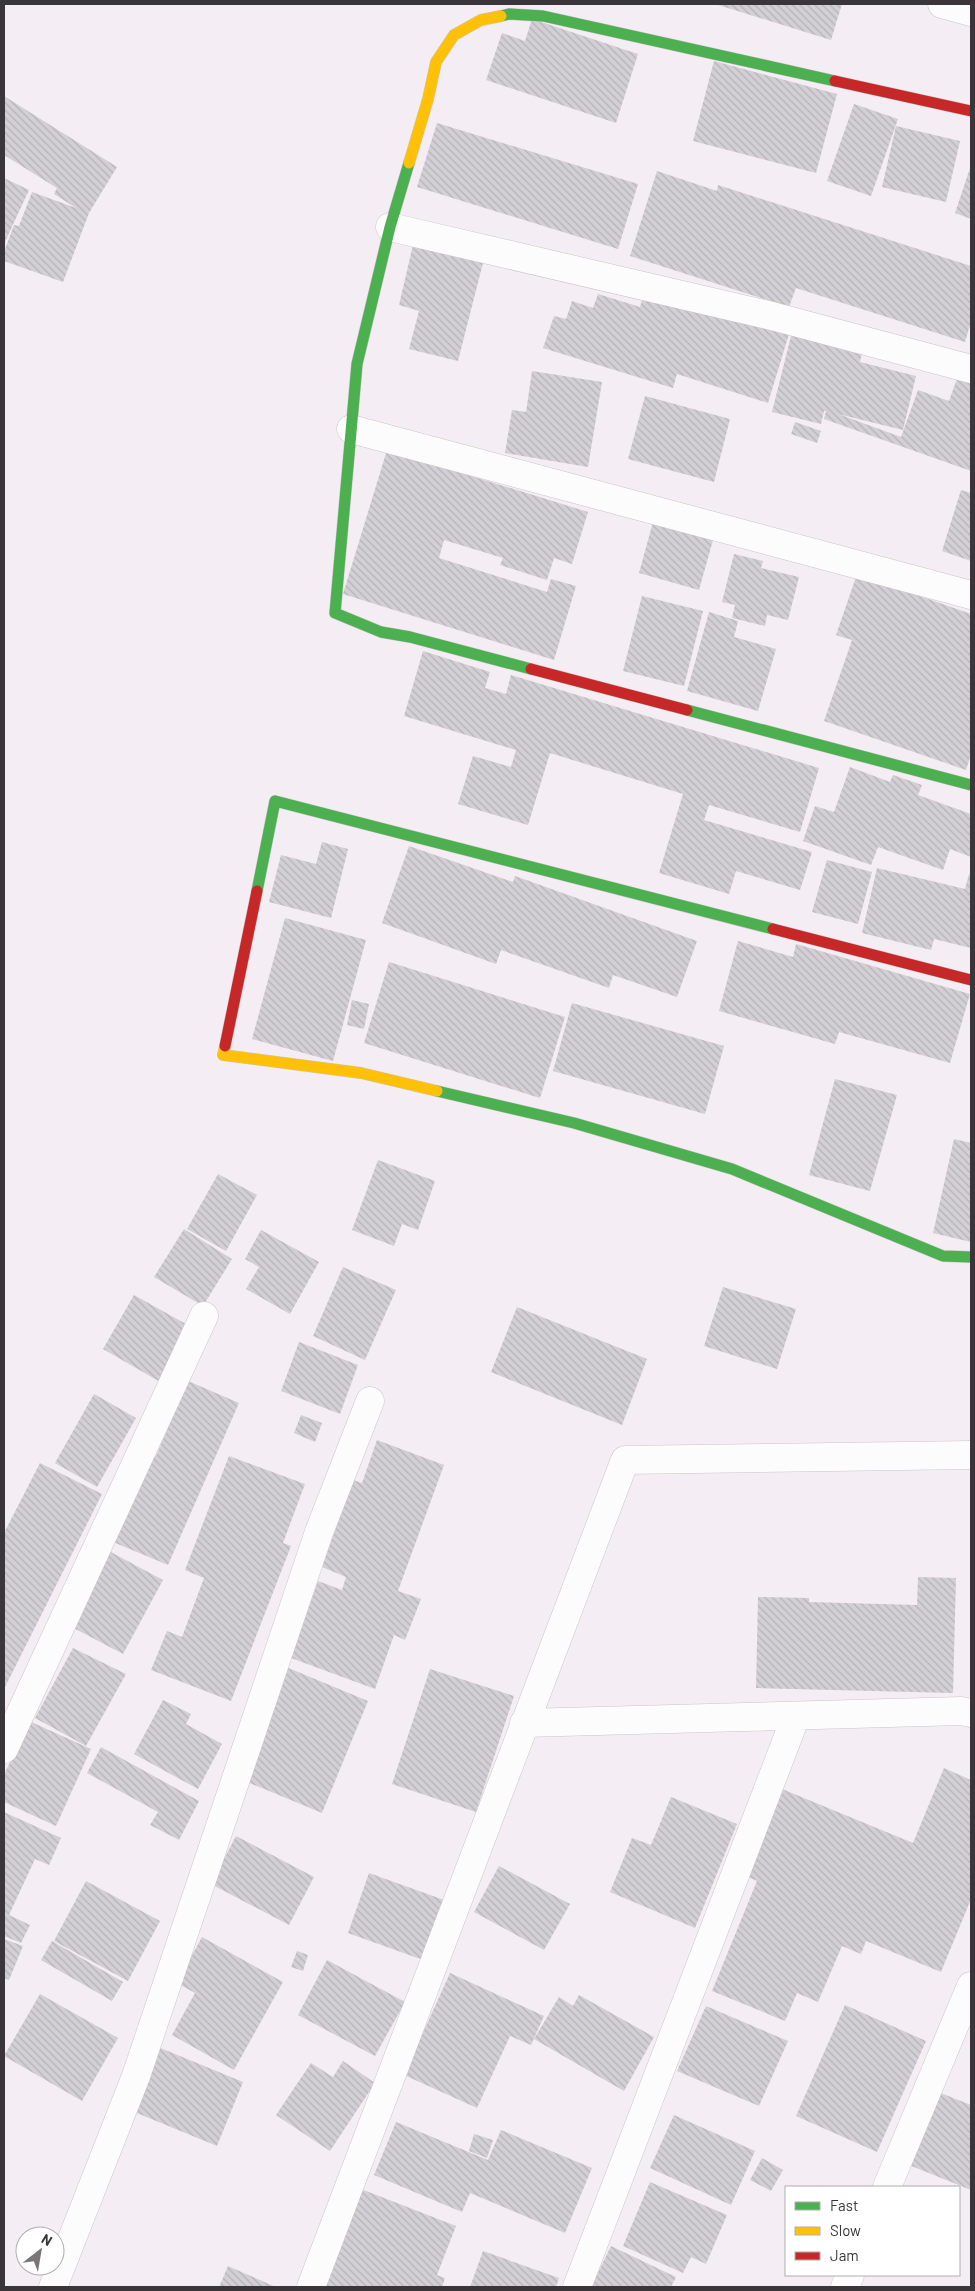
<svg xmlns="http://www.w3.org/2000/svg" width="975" height="2291" font-family="Barlow,sans-serif">
<defs>
<pattern id="building-back-hatch" width="6" height="6" patternUnits="userSpaceOnUse" patternTransform="scale(1.25)"><rect width="6" height="6" fill="#d3d0d5"/><path d="M-1 5l2 2M0 0l6 6M5-1l2 2" fill="none" stroke="#b6b3b8"/></pattern>
</defs>
<rect width="100%" height="100%" fill="#f4edf3"/>
<path fill="url(#building-back-hatch)" d="M715,4H842L831,40Z
M532,19L638,54L616,123L486,80L502,33L525,41Z
M714,61L837,94L816,173L693,141Z
M4,96L117,167L89,213L63,282L4,261V252L14,225L19,226L32,192L76,208L54,194L57,188L4,155Z
M854,104L898,119L871,196L827,181Z
M437,123L638,184L618,249L417,187Z
M896,126L960,141L946,202L882,187Z
M971,165V219L955,213Z
M657,171L717,191L718,185L971,266V322L965,342L796,288L789,307L630,256Z
M4,178L29,190L4,244Z
M413,245L483,263L458,361L409,349L419,311L399,305Z
M645,290L789,334L768,403L677,374L673,388L543,348L554,316L566,319L572,301L593,308L598,294L640,307Z
M792,332L863,349L860,362L916,376L903,430L838,414L901,437L918,390L949,401L959,373L971,377V471L824,419L826,411H824L821,424L772,412Z
M532,371L602,382L588,467L505,453L512,410L526,412Z
M645,396L730,419L714,482L628,459Z
M795,422L821,431L817,443L791,434Z
M387,450L588,512L572,564L554,558L547,580L500,565L503,558L444,540L439,558L547,592L551,579L576,586L554,660L343,594Z
M961,490L971,493V561L942,551Z
M653,522L713,540L699,590L639,573Z
M734,554L763,561L761,568L799,577L788,620L767,615L765,626L732,618L735,605L722,602Z
M857,574L971,614V754L966,770L824,721L852,640L836,635Z
M642,596L703,611L684,686L623,671Z
M709,612L738,621L734,637L776,649L758,711L687,691Z
M423,651L490,672L485,688L506,694L511,675L819,768L800,832L709,805L704,820L812,852L800,890L736,871L729,894L659,873L683,794L550,753L528,825L458,804L473,756L511,767L516,750L404,716Z
M850,767L890,782L893,775L922,785L918,795L971,814V857L950,849L943,870L878,847L871,865L803,841L815,806L834,812Z
M322,842L348,849L331,918L269,902L281,855L316,864Z
M409,846L513,882L515,876L697,941L677,997L613,975L609,988L501,950L496,964L382,923Z
M827,860L872,872L858,924L812,912Z
M877,868L965,889L969,874L971,875V948L934,939L931,950L862,933Z
M285,918L366,940L333,1061L252,1039Z
M738,941L793,957L796,944L970,994L950,1063L839,1032L835,1044L719,1011Z
M389,962L565,1017L540,1098L364,1043Z
M352,1000L369,1004L364,1029L347,1025Z
M572,1003L724,1046L705,1114L553,1071Z
M835,1079L897,1095L870,1191L809,1175Z
M954,1139L971,1143V1242L933,1233Z
M378,1160L435,1181L418,1230L402,1224L394,1246L352,1230Z
M218,1174L257,1195L226,1251L187,1229Z
M184,1229L232,1259L203,1306L154,1277Z
M261,1230L319,1262L290,1314L246,1289L259,1267L245,1259Z
M343,1267L396,1290L365,1360L313,1336Z
M723,1287L796,1309L777,1369L704,1346Z
M134,1295L193,1328L162,1383L103,1349Z
M517,1307L647,1359L622,1425L491,1372Z
M299,1342L358,1365L340,1414L281,1391Z
M188,1381L239,1403L168,1565L113,1542L151,1454L156,1456Z
M94,1394L136,1418L97,1487L55,1463Z
M301,1415L322,1423L315,1442L294,1433Z
M377,1440L444,1465L398,1591L421,1599L405,1640L394,1635L375,1689L291,1658L318,1581L342,1590L346,1577L322,1567L353,1480L362,1483Z
M229,1456L305,1484L283,1543L291,1546L231,1701L151,1670L167,1631L182,1637L204,1578L185,1570Z
M40,1463L102,1494L4,1689V1533Z
M107,1550L163,1580L123,1654L66,1624Z
M918,1577L956,1578L953,1693L756,1688L758,1597L809,1598V1602L917,1605Z
M73,1648L126,1674L86,1746L35,1718Z
M286,1667L368,1701L322,1813L240,1779Z
M430,1669L514,1696L476,1812L392,1784Z
M163,1700L191,1714L186,1724L222,1744L198,1789L134,1754Z
M29,1721L91,1749L56,1826L4,1802V1775Z
M101,1747L199,1801L179,1840L150,1825L158,1812L87,1773Z
M944,1768L971,1780V1899L941,1972L866,1941L861,1954L842,1946L818,2002L797,1993L785,2021L712,1991L757,1881L746,1876L782,1789L913,1843Z
M671,1797L737,1824L695,1928L610,1892L632,1838L651,1845Z
M4,1812L61,1838L49,1865L35,1859L9,1915L30,1925L21,1943L4,1936Z
M236,1836L314,1877L289,1925L211,1884Z
M499,1866L570,1904L544,1950L474,1912Z
M369,1873L444,1900L423,1960L348,1933Z
M86,1881L160,1921L128,1981L54,1941Z
M202,1937L283,1982L234,2070L172,2035L195,1993L177,1983Z
M4,1939L23,1946L9,1980L4,1978Z
M52,1941L123,1982L112,2001L41,1960Z
M297,1951L308,1955L303,1971L291,1967Z
M327,1960L405,2002L375,2056L298,2015Z
M450,1973L544,2016L531,2045L510,2036L477,2108L404,2075Z
M40,1994L118,2038L82,2101L4,2056Z
M579,1995L654,2037L624,2091L534,2039L559,1997L573,2006Z
M845,2005L926,2041L877,2152L796,2116Z
M706,2006L788,2041L759,2106L677,2071Z
M158,2047L243,2082L217,2146L132,2111Z
M343,2061L375,2083L330,2151L276,2115L311,2063L333,2077Z
M938,2092L971,2105V2190L909,2165Z
M674,2115L755,2151L731,2205L650,2168Z
M396,2122L488,2160L501,2130L592,2168L565,2233L470,2193L462,2212L374,2175Z
M474,2134L493,2140L487,2158L469,2151Z
M762,2158L783,2170L771,2191L750,2180Z
M650,2182L727,2215L706,2264L691,2257L683,2273L623,2246Z
M361,2189L456,2226L437,2275L445,2278L442,2287H318Z
M611,2246L676,2277L671,2287H591Z
M483,2251L559,2278L556,2287H470Z
M228,2266L276,2287H219Z"/>
<g fill="none" stroke-linecap="round" stroke-linejoin="round">
<g stroke="#cbc5ca" stroke-width="29">
<path id="street" d="M942,4L971,12
M390,227L772,316L971,369
M351,429L971,595
M524,1723L961,1711L971,1713
M4,1749L204,1316
M887,2187L971,1986
M53,2287L136,2076L319,1532L370,1401
M311,2287L625,1460L971,1455
M577,2287L796,1716
M845,2287L850,2275"/>
</g>
<g stroke="#cbc5ca" stroke-width="12">
<path id="fast" d="M501,16L509,14L543,16L835,81
M409,163L390,227L357,364L335,613L381,632L410,637L531,669
M687,710L971,785
M257,891L275,801L773,929
M437,1091L574,1123L732,1169L943,1256L971,1257"/>
</g>
<g stroke="#cbc5ca" stroke-width="12">
<path id="slow" d="M409,163L428,99L436,62L454,35L481,20L501,16
M225,1046L223,1055L361,1073L437,1091"/>
</g>
<g stroke="#cbc5ca" stroke-width="12">
<path id="jam" d="M835,81L971,111
M531,669L687,710
M773,929L971,980
M225,1046L257,891"/>
</g>
<use href="#street" stroke="#fdfcfd" stroke-width="28"/>
<use href="#fast" stroke="#4caf50" stroke-width="11"/>
<use href="#slow" stroke="#ffc107" stroke-width="11"/>
<use href="#jam" stroke="#c62828" stroke-width="11"/>
</g>
<rect width="975" height="2291" fill="none" stroke="#3a3539" stroke-width="10"/>
<rect x="785" y="2186" width="175" height="90" fill="#ffffff" stroke="#b0aeb0"/>
<rect x="795" y="2202" width="25" height="8" fill="#4caf50" stroke="#b0aeb0"/>
<text x="830" y="2211" font-size="15" fill="#3a3539">Fast</text>
<rect x="795" y="2227" width="25" height="8" fill="#ffc107" stroke="#b0aeb0"/>
<text x="830" y="2236" font-size="15" fill="#3a3539">Slow</text>
<rect x="795" y="2252" width="25" height="8" fill="#c62828" stroke="#b0aeb0"/>
<text x="830" y="2261" font-size="15" fill="#3a3539">Jam</text>
<g transform="translate(40 2251) rotate(31)"><circle r="24" fill="#ffffff" stroke="#b0aeb0"/>
<path d="M0-4L9 19L0 12L-9 19Z" fill="#7b757a"/>
<text y="-8" font-size="14" font-weight="bold" text-anchor="middle" fill="#3a3539">N</text>
</g>
</svg>
